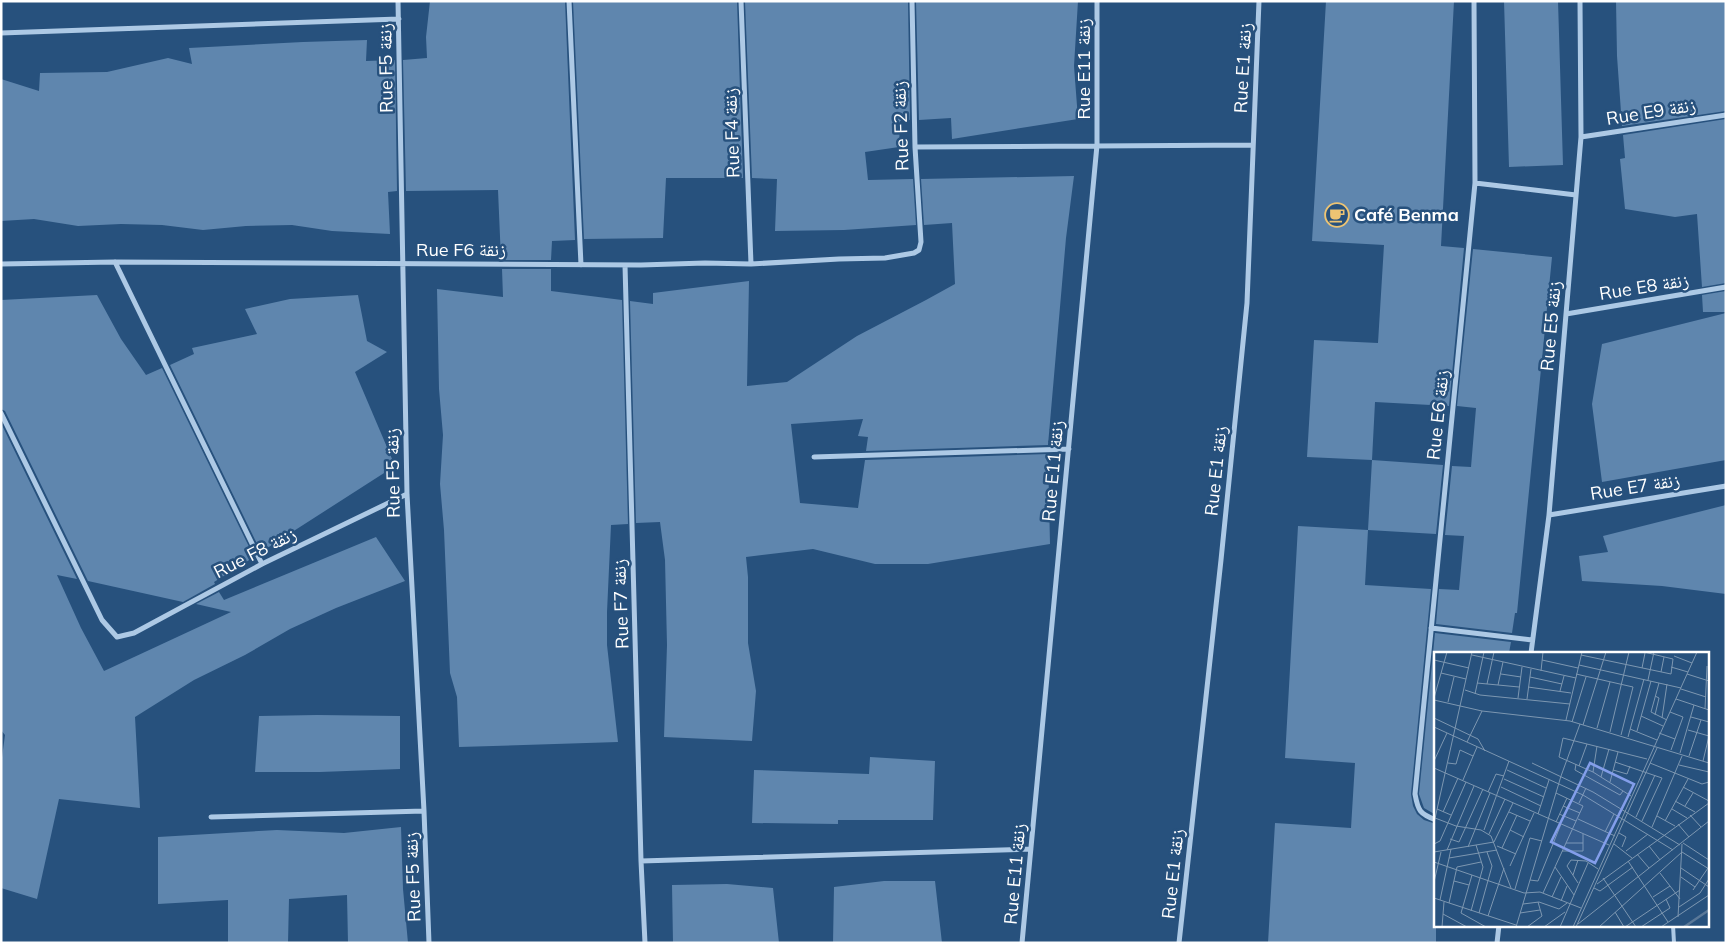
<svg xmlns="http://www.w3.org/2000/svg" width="1727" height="944" font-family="Mulish,'Noto Naskh Arabic',sans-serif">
<rect width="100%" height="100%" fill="#27517d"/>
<path fill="#5f86ae" d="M430,1H565L575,240L552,241L551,260H501L498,190L406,191L403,60L427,58L426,37Z
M573,1H737L743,178H666L663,238L584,239Z
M745,1H908L910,120L900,121L899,147L865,152L868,180L913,179L916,225L844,230L775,231L777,179L752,178Z
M916,1H1078L1074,66L1078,119L952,139L951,118L919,120Z
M1326,1H1454L1441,246L1464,248L1449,406L1375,402L1372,460L1307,457L1314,340L1378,343L1384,245L1312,241Z
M1504,1H1558L1563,165L1509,167Z
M1616,1H1726V111L1622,126L1617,56Z
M367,40L366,61L395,60L397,191L388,192L390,234L332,231L292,225L246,226L203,230L162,225L121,224L78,226L34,219L1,221V79L39,91L40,73L107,72L168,58L192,64L189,48L303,42Z
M1726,119V283L1702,287L1697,214L1675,217L1625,209L1620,159L1625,158L1623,135Z
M1074,176L1066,238L1048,445L866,451L868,437L858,436L863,419L791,424L800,503L858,508L865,460L1048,454L1050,544L928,564H875L813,549L746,557L748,577V643L756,691L752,741L664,737L667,645L665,560L660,522L636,523L630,301L653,304V293L749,281L747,386L787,382L857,336L926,300L955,284L952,223L924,225L921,179Z
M1473,249L1552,257L1517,613H1515L1512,633L1436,624L1439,589L1459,590L1464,536L1445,535L1452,466L1471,467L1476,408L1457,406Z
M502,269H551V291L622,300L628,524L611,525L607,612V645L618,742L459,747L457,697L450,673L444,530L440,484L443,435L439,389L437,289L503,297Z
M1726,291V312H1703L1702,295Z
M97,295L121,339L146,375L162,368L254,557L214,582L215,584L183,602L88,581L5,411L1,409V300Z
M358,295L367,341L387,352L355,372L395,466L261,552L170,365L194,354L192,348L257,334L245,309L290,299Z
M1726,313V460L1602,482L1592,404L1602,344Z
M1,423L77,579L57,575L81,628L104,671L231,612L196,604L219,592L224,600L376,537L405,581L336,608L290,629L245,655L194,680L135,717L140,808L59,799L37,899L1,888V765L5,735L1,730Z
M1372,460L1443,465L1436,534L1368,530Z
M1726,505V594L1662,586L1582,581L1579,556L1608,552L1603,536Z
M1298,526L1368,530L1365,585L1431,589L1411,794L1413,806L1417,814L1424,820L1436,824V943H1268L1275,823L1351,828L1355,763L1285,758Z
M1435,633L1511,642L1509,653H1436V815L1424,808L1419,794Z
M317,715L400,716V769L320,772H255L259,716Z
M870,757L935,761L933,820H838V824L752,823L754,770L869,774Z
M401,827L403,889L408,943H348L347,895L289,899L288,943H228V900L158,904V837L277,830L344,833Z
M884,881H935L942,943H833L834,887Z
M727,884L773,888L779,943H673L672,885Z"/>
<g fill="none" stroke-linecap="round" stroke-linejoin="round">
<path stroke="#adc9e5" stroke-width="4" d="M1673,925L1674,943"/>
<path stroke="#adc9e5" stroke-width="5" d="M398,1L407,494L424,811L429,943
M569,1L581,265
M741,1L751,264
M1,33L399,19
M1581,137L1726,115
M915,147L1253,145
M1475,183L1576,195
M115,262L262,564
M1,264L115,262L641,265L705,263L751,264L839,259L885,258L914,253L919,250L921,242L915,147L912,1
M625,265L641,861L645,943
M1566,314L1726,287
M1,413L102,620L117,637L134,633L262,564L407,494
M814,457L1069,449
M1549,515L1726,486
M1431,628L1532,640
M1531,653L1549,515L1581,137L1580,1
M211,817L424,811
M1436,820C1420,814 1418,811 1415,794L1475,183L1474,1
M641,861L1031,849
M1022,943L1097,145V1
M1179,943L1221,560L1247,303L1259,1
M1497,943L1499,925"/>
</g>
<defs>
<g id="cafe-ring" transform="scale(1.25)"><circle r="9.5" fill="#27517d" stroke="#edc473" stroke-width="1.5"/><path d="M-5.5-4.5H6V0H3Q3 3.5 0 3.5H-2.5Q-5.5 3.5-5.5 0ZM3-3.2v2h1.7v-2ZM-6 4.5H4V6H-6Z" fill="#edc473"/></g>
</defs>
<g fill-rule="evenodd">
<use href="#cafe-ring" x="1337" y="215"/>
</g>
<g text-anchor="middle" stroke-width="5" stroke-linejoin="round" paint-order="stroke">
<g font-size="18" fill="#fff" stroke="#27517d">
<text transform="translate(386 68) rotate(-91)" y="6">Rue F5 زنقة</text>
<text transform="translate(1243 68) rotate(-87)" y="6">Rue E1 زنقة</text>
<text transform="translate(1084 69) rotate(-90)" y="6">Rue E11 زنقة</text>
<text transform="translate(1651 112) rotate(-9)" y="6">Rue E9 زنقة</text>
<text transform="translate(901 126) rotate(-92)" y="6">Rue F2 زنقة</text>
<text transform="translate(732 133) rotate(-92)" y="6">Rue F4 زنقة</text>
<text x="461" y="256">Rue F6 زنقة</text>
<text transform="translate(1644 287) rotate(-9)" y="6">Rue E8 زنقة</text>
<text transform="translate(1551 326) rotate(-85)" y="6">Rue E5 زنقة</text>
<text transform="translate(1438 415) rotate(-84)" y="6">Rue E6 زنقة</text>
<text transform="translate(1053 471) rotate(-85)" y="6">Rue E11 زنقة</text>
<text transform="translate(1216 471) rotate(-84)" y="6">Rue E1 زنقة</text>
<text transform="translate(393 473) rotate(-91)" y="6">Rue F5 زنقة</text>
<text transform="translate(1635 487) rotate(-9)" y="6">Rue E7 زنقة</text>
<text transform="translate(255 553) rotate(-27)" y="6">Rue F8 زنقة</text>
<text transform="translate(621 604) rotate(-92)" y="6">Rue F7 زنقة</text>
<text transform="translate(1015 874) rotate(-85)" y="6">Rue E11 زنقة</text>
<text transform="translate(1173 874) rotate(-84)" y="6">Rue E1 زنقة</text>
<text transform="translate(413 877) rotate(-92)" y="6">Rue F5 زنقة</text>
</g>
<g font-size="18" font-weight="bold" fill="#fff" stroke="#27517d" text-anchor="start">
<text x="1354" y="221">Café Benma</text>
</g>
</g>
<g transform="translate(1434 652)">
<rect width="275" height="275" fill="#27517d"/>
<path fill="none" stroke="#5a7898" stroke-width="2.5" d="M250,275L275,258"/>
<path fill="none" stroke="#7d97b1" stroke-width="1" d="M38,3L142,26M147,3L237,22L239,7L210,0M240,4L258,11M0,8L35,16M108,8L144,16M145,13L247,36M237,15L254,20M208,16L211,1M107,19L109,0M227,20L230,5M7,21L32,27M67,22L87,25M142,22L199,35L187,83M253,22L275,29M96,25L128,32M214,28L220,0M43,31L85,35M225,31L217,60L233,68M53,32L60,0M64,33L69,10M94,35L137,41M247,37L272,45M31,38L46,43L136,52M126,39L130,24M41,42L50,0M0,46L13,0M84,46L88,15M93,47L97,17M242,47L275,58M0,48L48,59L136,69L275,111M14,50L20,25M271,57L273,14M236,60L249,65L237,98M221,63L225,46L221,44M207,64L229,74M257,65L275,70M0,66L44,87L51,99M228,66L233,32M132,68L148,0M138,70L152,25M149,73L172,0M0,75L149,143L239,198M163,76L176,30M196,77L223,88M254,78L275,84M203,79L217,29M176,80L195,0M225,81L241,87M194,85L210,27M33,90L48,59M246,101L260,53M255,104L267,68M0,109L13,81M269,109L275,84M181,110L228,126L208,169M14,111L22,112L26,98L39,104M98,111L159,140L246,193M216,111L268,132L275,130M142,112L141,118L186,143L189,139M245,113L275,120M145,114L153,92M0,116L175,193M73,118L112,136M179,118L193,122L196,114M159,120L163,94M167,125L175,97M70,127L110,145M29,128L43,95M176,130L184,100M67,135L107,154M249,135L275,149M54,140L62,122L70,124M197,144L159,120L125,105L129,86L213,107M241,149L261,160M145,151L152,136M129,154L146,161M251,154L259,141M3,157L17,163M238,157L253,166M9,160L24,126M75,160L96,169M104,162L115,128M125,162L142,169M256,163L267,175M223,164L241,174M202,165L221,123M1,166L22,174L47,178L57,184L77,236M144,167L181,184M231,169L254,127M122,170L133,146M0,171L38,0M244,172L255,185M218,175L248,104M50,178L75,109M76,178L90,185M171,180L180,162M185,181L192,185L188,195M55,182L71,147M16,187L25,190L49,137M132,191H149M249,191L275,208M0,192L6,189L32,130M180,192L198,206M63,194L82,202M215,194L226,208M34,195L56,141M68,196L83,163M13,198L40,134M128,199H149V182M192,199L214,182M0,200L60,190L79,151M203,202L215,216M15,206L63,198M194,209L234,270M0,210L90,241L106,240L147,256M76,214L100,161M121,215L140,243M247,216L275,235M226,221L246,247M38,223L27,261L52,275M139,223L144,208M247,225L261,235M169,226L202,275M96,228L104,229L127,172M20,229L35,233M0,230L7,200M144,231L133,214L137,208L152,209L164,217M163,232L275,151M160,236L166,239L199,215M81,237L96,186L108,189M259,238L274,216M109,241L149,154L122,141M118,245L127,225M219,245L236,234M0,246L82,273M6,248L17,197M127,249L133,234M15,251L23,215L47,210M89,252L105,250L125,257L133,251M245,255L266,241L275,227M37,259L49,215L42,193M181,260L190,275M45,261L58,214L53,200M86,261L106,258M9,262L33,275M54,264L70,216M244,265L248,192M144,272L275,169M8,275L10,250M82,275L127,124L146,72M93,275L108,264L104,250M110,275L131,260M126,275L154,211M139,275L263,0M142,275L223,96M165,275L248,200L275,217M191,275L246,238M207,275L236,256L232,247M227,275L275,243"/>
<path fill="#839eea" fill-opacity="0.15" stroke="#839eea" stroke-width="2.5" d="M156,111L200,132L161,211L117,190Z"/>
<rect width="275" height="275" fill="none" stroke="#fff" stroke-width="2.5"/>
</g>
<rect width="1727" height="944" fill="none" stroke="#ffffff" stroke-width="5"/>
</svg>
